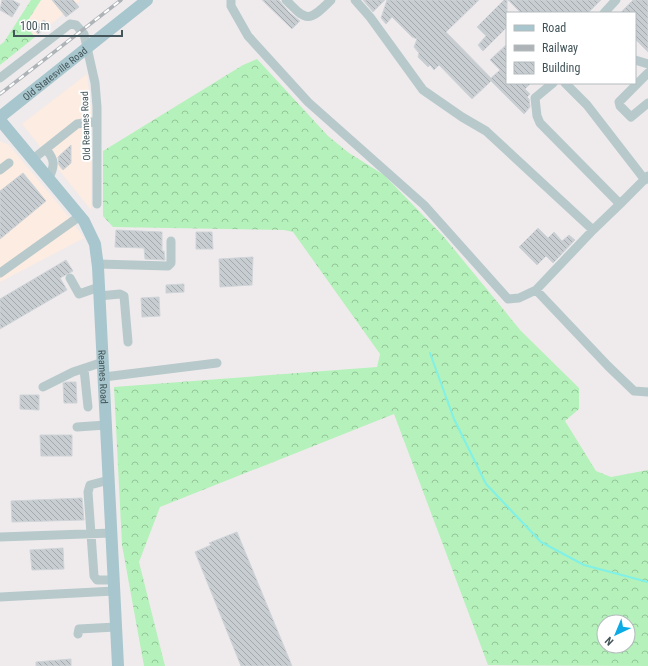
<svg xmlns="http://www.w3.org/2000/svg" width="648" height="666" font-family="'Roboto Condensed',sans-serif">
<defs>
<pattern id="forest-crowns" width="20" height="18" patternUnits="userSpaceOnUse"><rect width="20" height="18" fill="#b5f1ba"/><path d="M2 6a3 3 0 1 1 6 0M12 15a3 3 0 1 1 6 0" fill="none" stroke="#95c69a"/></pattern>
<pattern id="building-back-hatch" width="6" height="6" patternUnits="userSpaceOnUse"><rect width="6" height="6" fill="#c7cdd1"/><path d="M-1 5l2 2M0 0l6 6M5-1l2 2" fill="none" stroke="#a3a9ad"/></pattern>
</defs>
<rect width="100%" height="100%" fill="#efebec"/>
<path fill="#fdece1" d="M41,0H81L35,37L25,25Z
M87,74L91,109V210L22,124Z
M0,141L9,145L65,212L84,238L0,282Z"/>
<path fill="url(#forest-crowns)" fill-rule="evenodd" d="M31,0H41L25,25L35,37L0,65V45L4,42Z
M257,59L328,136L349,153L384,175L444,237L521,331L579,388V409L565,421L596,471L611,477L648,470V666L488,665L394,414L160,507L139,562L165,666H144L122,545L114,387L377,367L380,354L293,232L284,230L113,227L103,216V151L243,65ZM604,622H628V646H604Z"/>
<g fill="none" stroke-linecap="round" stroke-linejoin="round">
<path stroke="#7ff1e7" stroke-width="2" d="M430,353L454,419L486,484L541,542L584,565L648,582"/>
</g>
<path fill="url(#building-back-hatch)" stroke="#cfd4d8" d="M2,0H12L20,4L12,17L0,10Z
M52,0H73L79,7L66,17Z
M262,0H279L289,12L300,21L292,29Z
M363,0H385L373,12Z
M387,0H479L446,32L491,78L500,70L490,60L507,44V83H531L525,89L530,94L527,97L529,99L530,107L524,114L491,81L472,99L439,65L434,70L430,65L428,67L418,57L419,53L414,47L417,39L412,37L392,17L386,24L381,18Z
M504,0H507V27L483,51L478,45L486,36L477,27Z
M508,0H601L588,13H521Z
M633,0H648V52L635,39V13H620Z
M44,20L48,26L38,34L33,28Z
M71,145V163L63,170L59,165L58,157Z
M23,173L46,201L0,239V191Z
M538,228L548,238L554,232L562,241L569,235L575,240L553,263L546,256L537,265L519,247Z
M116,230L162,232V251H164L165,260L145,259L144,248L115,247Z
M196,232H212L213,249H196Z
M253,257L252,285L220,287L219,259Z
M66,260L73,271L60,278L67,290L0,329V299Z
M184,284V292L166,293V285Z
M159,297L160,316L142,317L141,298Z
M66,382H76L77,403H64L63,383Z
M20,395H39V410L20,409Z
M40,435H72V456H41Z
M82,498L84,520L12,522L11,501Z
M237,532L292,666H241L195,552L211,545L209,543Z
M63,548L64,569L32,570L30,550Z
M71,659V666H36V662Z"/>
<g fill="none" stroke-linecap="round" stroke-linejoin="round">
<path stroke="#b8c9cc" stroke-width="9" d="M231,0V6L248,36L308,102L424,205L508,299L519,298L536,290L593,230
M286,0C307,22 309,22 331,0
M355,0L370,17L423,90L462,117L486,131L593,230L620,204
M604,13L616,0
M635,60L648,64
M648,73L619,102L620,106L631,117L648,103
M0,78L70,24L76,25L84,34L95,83L97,107V204
M553,83L535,98L537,116L540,123L620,204L648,176
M565,83L587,105L645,180
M46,149C55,160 55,165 49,178
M33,159L77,124L97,121
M0,170L9,163
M98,264L168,266L171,263V241
M0,273L80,216
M70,278L79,294L99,287
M536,290L608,366L634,391L648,392
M99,296L120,294L124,296L128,342
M84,369L88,407
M104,377L217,363
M43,387L73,372L103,362
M77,427L106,425
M109,480L90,485L88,492L94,576L97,580H114
M0,537L112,533
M0,597L114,591
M78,634L79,629L116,627"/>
<g stroke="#a8c6cd" stroke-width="12">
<path id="s1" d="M0,117L147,0"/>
<path id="s2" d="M0,120L84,221L95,244L98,267L118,666"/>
</g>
<g stroke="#adb3b7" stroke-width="3.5">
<path id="rail" d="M0,94L121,0"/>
</g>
<use href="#rail" stroke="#fff" stroke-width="2" stroke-dasharray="6" stroke-linecap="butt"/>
</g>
<g text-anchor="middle" stroke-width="4" stroke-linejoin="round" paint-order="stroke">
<g font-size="10" fill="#43555a" stroke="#fff">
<text dy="4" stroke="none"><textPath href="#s1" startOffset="70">Old Statesville Road</textPath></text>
<text transform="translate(85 126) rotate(-92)" y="4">Old Reames Road</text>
<text dy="4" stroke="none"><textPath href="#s2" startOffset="290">Reames Road</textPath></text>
</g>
</g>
<rect x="506" y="12" width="130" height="72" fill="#ffffff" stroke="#b4bbbd"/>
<rect x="514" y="25" width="20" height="6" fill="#a8c6cd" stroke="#b4bbbd"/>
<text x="542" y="32" font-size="12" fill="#43555a">Road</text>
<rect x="514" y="45" width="20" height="6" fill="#adb3b7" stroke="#b4bbbd"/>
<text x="542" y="52" font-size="12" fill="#43555a">Railway</text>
<rect x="514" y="62" width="20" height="12" fill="url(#building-back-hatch)" stroke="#b4bbbd"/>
<text x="542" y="72" font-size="12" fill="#43555a">Building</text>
<g transform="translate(616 634) rotate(224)"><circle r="19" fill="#ffffff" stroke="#b4bbbd"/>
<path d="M0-3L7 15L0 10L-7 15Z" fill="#0dabe6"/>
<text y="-6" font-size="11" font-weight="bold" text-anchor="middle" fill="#43555a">N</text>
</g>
<path d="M14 30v6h108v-6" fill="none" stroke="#43555a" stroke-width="2"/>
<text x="20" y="30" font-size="12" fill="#43555a" stroke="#ffffff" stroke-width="3" paint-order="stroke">100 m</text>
</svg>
